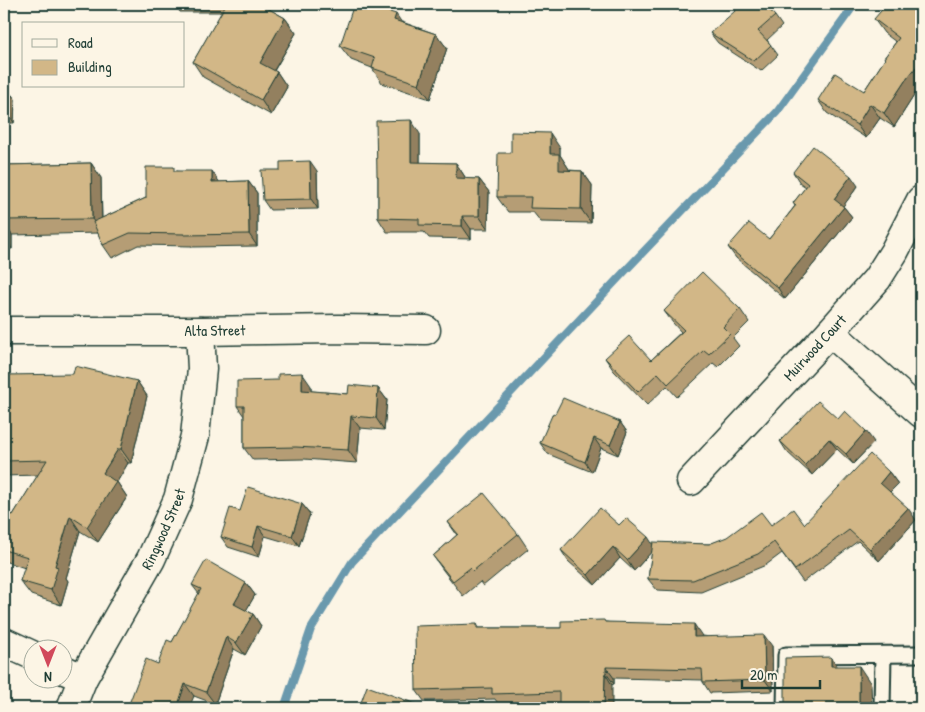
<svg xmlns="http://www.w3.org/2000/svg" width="925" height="712" font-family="'Patrick Hand',sans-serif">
<rect width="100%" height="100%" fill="#fcf5e5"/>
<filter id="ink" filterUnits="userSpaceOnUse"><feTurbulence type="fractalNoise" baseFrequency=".02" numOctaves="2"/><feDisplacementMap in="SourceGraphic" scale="10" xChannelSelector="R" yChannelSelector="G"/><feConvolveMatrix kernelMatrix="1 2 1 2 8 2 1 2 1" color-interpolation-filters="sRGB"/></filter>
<g filter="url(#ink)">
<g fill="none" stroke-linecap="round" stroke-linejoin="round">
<path stroke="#6b99ad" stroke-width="8" d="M284,708L311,629L352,562L626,270L777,112L855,4"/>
<g stroke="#1f3d34" stroke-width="19">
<path id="lane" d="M785,708L786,655L921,654
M882,708L883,655"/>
</g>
<g stroke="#1f3d34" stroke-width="31">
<g id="street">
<path id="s1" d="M4,331H200L339,329L426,330"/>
<path d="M830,332L921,413"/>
<path id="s2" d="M691,481L830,332L877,279L894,252L921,200"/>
<path d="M4,642L32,655"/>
<path d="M62,669L83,678"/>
<path id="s3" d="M71,708L83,678L151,559L178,499L195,436L202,369L200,331"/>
</g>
</g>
<use href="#lane" stroke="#fcf5e5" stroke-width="15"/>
<use href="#street" stroke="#fcf5e5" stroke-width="28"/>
</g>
<path fill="#b59d74" stroke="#1f3d34" d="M175,4H260L285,18L296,33L274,71L277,72L287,87L271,115L203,77L193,62L222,12H180Z
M921,4L915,94L894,127L880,118L866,138L827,113L818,100L864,91L885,59L884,58L896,42L884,33L874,19Z
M775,16L782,26L767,40L778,55L761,71L718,43L710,33Z
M402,22L436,34L447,48L430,99L382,83L372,68L351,60L340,46Z
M4,94H11L15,99L14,123H4Z
M420,134V163H456L465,177V179H479L489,192L488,229H471V239L429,238L424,232H387L378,218V177L377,176Z
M560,148V155L569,169V170L582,171L592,185L591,223L541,222L533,212H508L497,197L511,153Z
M4,160L7,165L91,163L101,178L102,218L146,198L177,171L219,182L248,181L257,193V246L192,247V246L138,245L112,258L103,245L98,233L12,235V249H4Z
M317,171L318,209L270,210L263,200Z
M793,172L858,186L843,206L852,217L785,299L736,258L728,247L769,239L795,206L793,203L806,187L800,183Z
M740,309L749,322L733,338L739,346L718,367L713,363L677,397L667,386L647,405L614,371L605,358L651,360L681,332L673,323L664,311Z
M921,317V336L915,327Z
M4,375L137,381L147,396L131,463H128L117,482L127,497L98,542L80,531L66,578L68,581L61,605L31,595L20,581L25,568L4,561V512L13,515L38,475L4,476Z
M311,386V391L348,394L378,388L387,400L384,430L360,428L357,463L304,459L253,460L244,448V416L237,406Z
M555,414L620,422L627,432L618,455L601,448L592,472L548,454L540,443Z
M838,419L874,442L853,464L837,449L812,475L787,452L780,441Z
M889,472L898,484L890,492L916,520L879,561L858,541L803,582L782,553L766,565L701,592L657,590L648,579L652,551L634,571L620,558L595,585L568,561L561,550L619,525L653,544H709L771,525L804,524Z
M302,504L310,514L299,546L265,536L259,557L228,547L221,537L240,511Z
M448,522L518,534L528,549L483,586L480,582L463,596L443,570L433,556L457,535Z
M246,583L255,595L246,610L253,614L261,626L245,655L234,649L215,704L194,696L129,704L158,664L172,642L199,594L192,585Z
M606,622L772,646L773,691L710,693L703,682V680L614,678V684L559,704L499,705L495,699L424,701L416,690L477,624L479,628H561Z"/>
<path fill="#93805e" stroke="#1f3d34" d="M396,14L406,29L394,20Z
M285,18L296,33L270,77L260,63Z
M436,34L447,48L430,99L419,84Z
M921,61V86L915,94L894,127L884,113L905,81Z
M277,72L287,87L271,115L261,100Z
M11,94L15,99L14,123L11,118Z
M870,104L880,118L866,138L857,125Z
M411,120L420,134V176L411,162Z
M550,133L560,148V155L569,169V184L559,170L550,154Z
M4,160L13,173L4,167Z
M310,161L317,171L318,209L311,199Z
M91,163L101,178L102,233L92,219Z
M456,163L465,177V192L456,178Z
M212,171L220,183L212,182Z
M582,171L592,185L591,223L581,209Z
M851,176L858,186L841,209L834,199Z
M479,179L489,192L488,229L479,216Z
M248,181L257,193V246L249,234Z
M844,207L852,217L785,299L778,288Z
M462,216L471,229V239L462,226Z
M4,223L12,235V249L4,237Z
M302,373L311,386V402L302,390Z
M137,381L147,396L131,463L121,449Z
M378,388L387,400L384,430L376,418Z
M351,416L360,428L357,463L348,450Z
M620,422L627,432L618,455L610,445Z
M866,431L874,442L853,464L846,454Z
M594,438L601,448L592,472L585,462Z
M829,439L837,449L812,475L805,465Z
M118,449L128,463L117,482L127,497L98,542L87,527L103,473Z
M889,472L898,484L888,494L880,483Z
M302,504L310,514L299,546L292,536Z
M908,508L916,520L879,561L870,549Z
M70,516L80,531L66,578L68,581L61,605L51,590L55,566Z
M258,526L265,536L259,557L252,547Z
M648,537L655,548L634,571L627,560Z
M613,547L620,558L595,585L588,575Z
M246,583L255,595L243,616L234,604Z
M253,614L261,626L245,655L236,643Z
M694,624L702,636L701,648L694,637Z
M764,635L772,646L773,691L765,680Z
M226,637L234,649L215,704L206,692Z
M831,657L844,676L831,666Z
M859,666L871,684L872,708H859Z
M606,667L614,678V684L606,673Z
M605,673L612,685V708H604Z
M185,684L194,696L189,708H177Z"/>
<path fill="#d2b787" stroke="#1f3d34" d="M226,4H260L285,18L260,63L277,72L261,100L193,62Z
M354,4H364L396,14L394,20L436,34L419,84L372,68L375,58L340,46Z
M743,4H764L775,16L758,31L771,45L754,61L710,33Z
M887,4H921V61L905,81L884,113L870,104L857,125L818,100L835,73L864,91L885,59L884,58L899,38L874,19Z
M4,94H11V118H4Z
M411,120V162L456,163V178L479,179V216H462V226L419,225V219L378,218V176H377L376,121Z
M511,132L550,133V154H559V170L582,171L581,209L530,208L531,197H497L498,153H511Z
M813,146L851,176L834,199L844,207L778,288L728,247L749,223L769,239L796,205L793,203L808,184L793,172Z
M310,161L311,199L263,200L261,170H280V162Z
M91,163L92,219L4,220V165Z
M146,167H174V171H212V182L248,181L249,234L184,235V234L130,233L103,245L93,222L146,198Z
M702,272L740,309L723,327L730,334L709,354L704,350L668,384L658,373L638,392L605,358L629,336L651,360L684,330L664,311Z
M921,317V331L915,327Z
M75,366L137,381L121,449H118L103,473L116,482L87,527L70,516L55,566L58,567L51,590L20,581L28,557L4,550V512L13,515L47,460L4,461V375L73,374Z
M302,373V390L348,394L349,385L378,388L376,418L351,416L348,450L296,447L244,448V406H237V381L278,380V374Z
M563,398L620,422L610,445L594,438L585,462L540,443L553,413L555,414Z
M818,401L838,419L845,411L866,431L846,454L829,439L805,465L780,441Z
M870,454L889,472L880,483L908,508L870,549L849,530L795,570L774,542L758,554L693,580L648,579L653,542L709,544L727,537L761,512L771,525L793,509L804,524Z
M248,487L302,504L292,536L258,526L252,547L221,537L230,508L240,511Z
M484,493L518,534L473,571L470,568L453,581L433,556L458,534L448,522Z
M600,508L619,525L626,518L648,537L627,560L613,547L588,575L561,550Z
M206,560L246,583L234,604L253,614L236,643L226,637L206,692L185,684L177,708H122L124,703L129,704L146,659L158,664L167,640L172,642L201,589L192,585Z
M604,620L605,622L694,624V637L764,635L765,680L703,682L702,669L606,667V673H605L604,708H559V692L492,694V688L416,690L415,626L477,624V628H561V621Z
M831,657V666H859V708H785V658Z
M367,686L416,704L414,708H359Z"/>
</g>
<g text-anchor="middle" stroke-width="4.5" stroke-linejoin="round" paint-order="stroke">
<g font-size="15" fill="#1f3d34" stroke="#fcf5e5">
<text dy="5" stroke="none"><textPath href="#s1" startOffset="211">Alta Street</textPath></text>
<text dy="5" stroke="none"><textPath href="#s2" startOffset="182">Muirwood Court</textPath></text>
<text dy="5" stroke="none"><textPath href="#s3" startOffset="202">Ringwood Street</textPath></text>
</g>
</g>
<rect width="925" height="712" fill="none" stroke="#fcf5e5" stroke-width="20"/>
<rect x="10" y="10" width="905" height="692" fill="none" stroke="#1f3d34" stroke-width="2" filter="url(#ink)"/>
<rect x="22" y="22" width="162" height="65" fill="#fcf5e5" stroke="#a4ab9e"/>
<rect x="32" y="39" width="25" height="8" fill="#fcf5e5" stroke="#a4ab9e"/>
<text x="68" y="48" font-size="15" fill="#1f3d34">Road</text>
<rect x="32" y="60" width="25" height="15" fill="#d2b787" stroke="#a4ab9e"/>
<text x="68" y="72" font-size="15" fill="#1f3d34">Building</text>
<g transform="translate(48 664) rotate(180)"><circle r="24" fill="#fcf5e5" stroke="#a4ab9e"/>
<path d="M0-4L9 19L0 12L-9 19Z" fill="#d1495b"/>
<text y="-8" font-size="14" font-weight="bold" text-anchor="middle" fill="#1f3d34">N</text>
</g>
<path d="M742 680v8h78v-8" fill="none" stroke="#1f3d34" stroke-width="2.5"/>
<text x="750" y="680" font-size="15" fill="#1f3d34" stroke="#fcf5e5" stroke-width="4" paint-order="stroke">20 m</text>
</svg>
